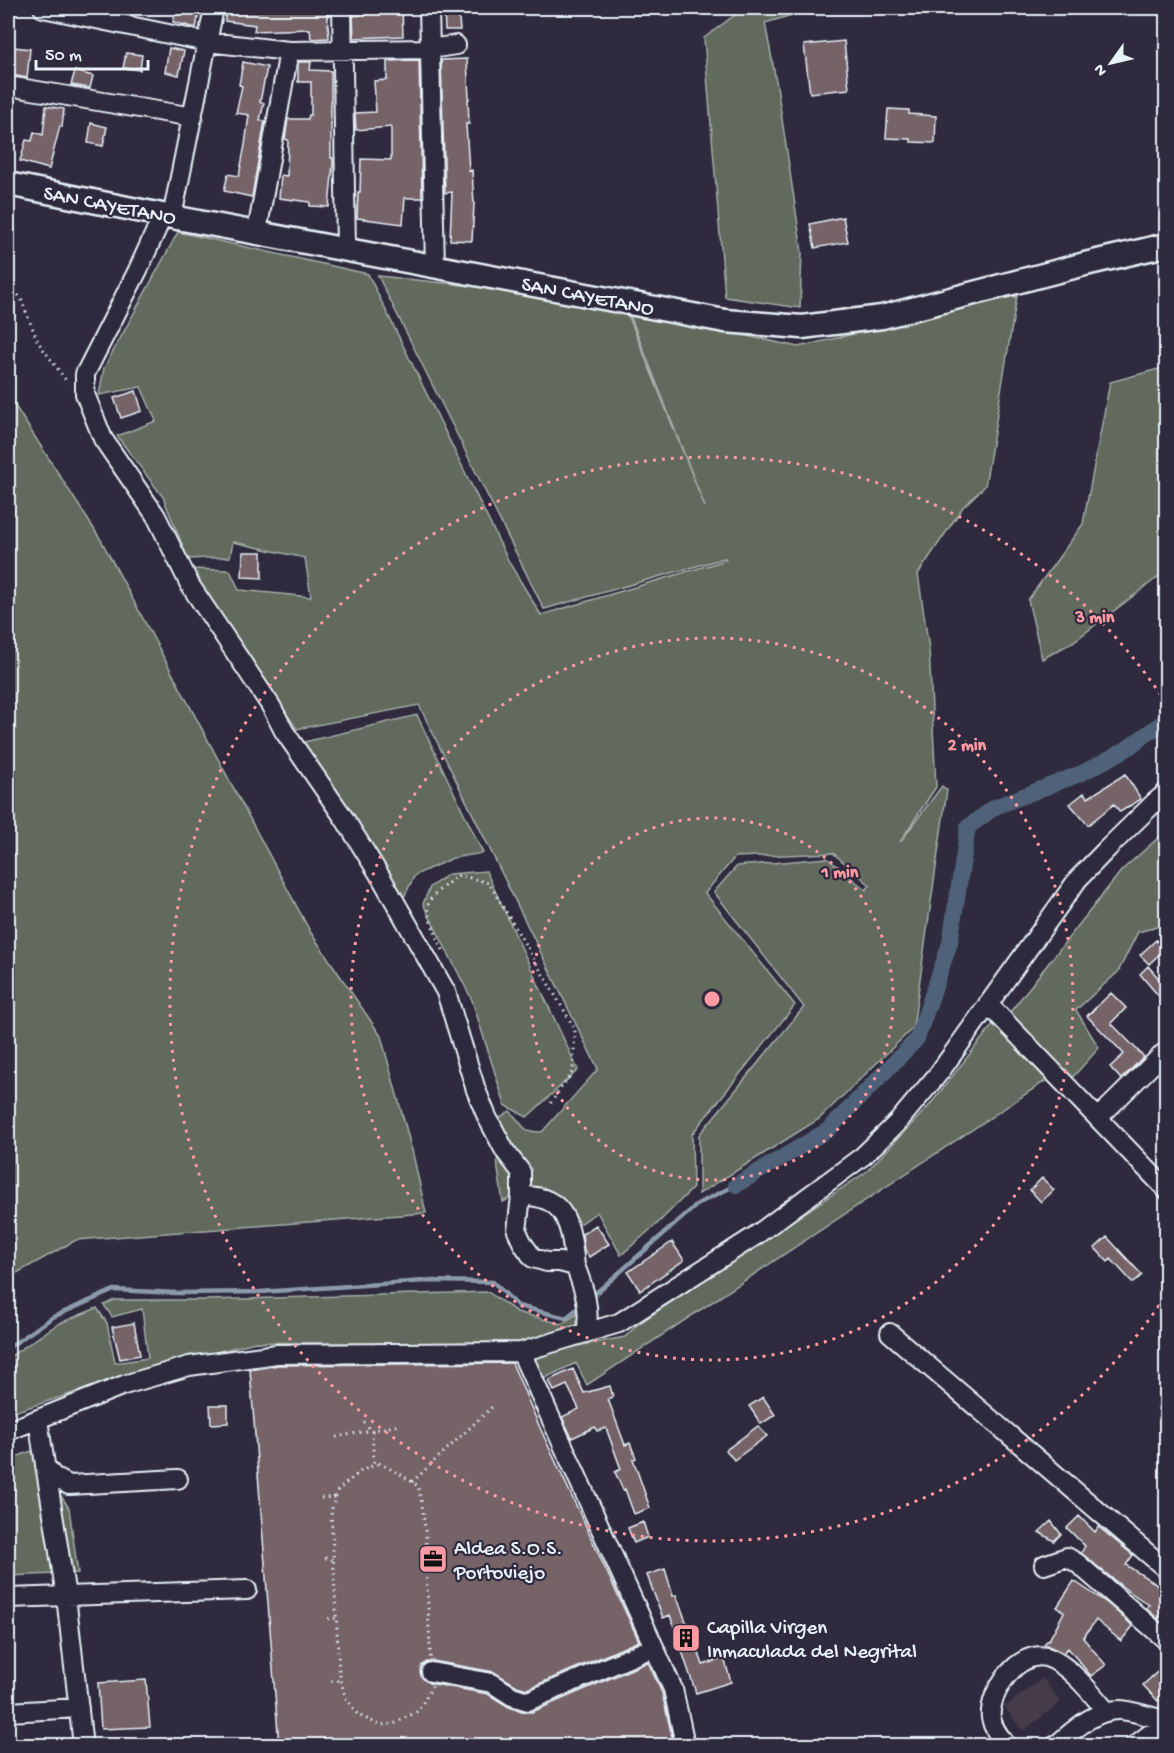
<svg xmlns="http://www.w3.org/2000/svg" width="1174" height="1753" font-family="'Gochi Hand',sans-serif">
<rect width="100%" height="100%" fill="#2f2a3d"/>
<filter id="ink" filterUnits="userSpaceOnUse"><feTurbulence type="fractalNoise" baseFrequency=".0167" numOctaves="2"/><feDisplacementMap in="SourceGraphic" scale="12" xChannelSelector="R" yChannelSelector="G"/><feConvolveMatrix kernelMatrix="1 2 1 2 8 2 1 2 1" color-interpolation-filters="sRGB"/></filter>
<g filter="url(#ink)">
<path fill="#443b4a" d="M1043,1678L1061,1702L1023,1731L1004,1707Z"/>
<path fill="#626a5d" stroke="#a5aeaa" stroke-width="1.5" d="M744,8H817L765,23L777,86L802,252L800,308L725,297L704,38Z
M178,232L368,274L510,564L541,615L726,560L725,558L544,609L378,276L623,302L705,507L628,310L798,347L1017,296L985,486L963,507L918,574L929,649L936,787L900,842L942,786L947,790L913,1028L819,1119L699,1194V1135L804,1007L714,892L737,866L827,858L866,890L870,885L833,853L735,857L705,893L795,1005L692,1134L693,1188L657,1224L621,1255L597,1212L576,1227L558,1207L531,1187L503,1202L498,1170L495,1121L510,1111L527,1131L542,1132L598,1069L419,705L297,729L187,569L230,570L239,590L311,597L305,558L233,542L230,557L188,559L163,497L117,436L156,421L141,387L99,395L104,368Z
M1166,367V571L1073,642L1042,659L1028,600L1083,524L1110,382Z
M8,395L101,540L311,933L381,1036L413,1154L426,1213L76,1240L8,1278Z
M417,715L483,853L453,858L415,875L405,895L395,903L300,743Z
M1166,831V926L1164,925L1138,932L1118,972L1076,1010L1099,1048L1072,1078L1010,1012L1122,870Z
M486,871L578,1070L527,1117L505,1105L472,1000L423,904L430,887L449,874Z
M994,1023L1050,1078L587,1385L576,1363L541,1380L528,1355L625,1337L637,1325L866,1172L929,1106Z
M488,1292L517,1312L561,1324L580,1312L581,1333L518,1346L255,1342L129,1375L8,1414V1358L58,1324L97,1308L107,1323L115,1363L148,1358L142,1309L112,1317L104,1305L114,1300H206Z
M32,1451L69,1508L78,1573L8,1576V1460Z"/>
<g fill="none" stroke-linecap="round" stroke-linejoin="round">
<path stroke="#8c9bac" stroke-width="4.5" d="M589,1299L699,1203L736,1185
M8,1348L53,1317L114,1290L177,1293L260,1292L425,1281L493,1282L518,1306L566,1318L583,1304"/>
<path stroke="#4f627a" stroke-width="16" d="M736,1185L828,1130L917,1039L950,943L968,827L995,807L1082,773L1125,750L1166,720"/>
</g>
<path fill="#756368" stroke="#e8f1f8" stroke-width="1.5" d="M177,8H191V10L199,12L196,28L173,22Z
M226,8L263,11V8H327L329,38L311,39L310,29L254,31L255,25L225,21Z
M359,8H402L403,36L354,38L353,16L360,15Z
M444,8H458L460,30H445Z
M844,41L849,89L810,93L804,45Z
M14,47L30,49L27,78L11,75Z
M169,48L184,51L179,75L165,72Z
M126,53L142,55L140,70L123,68Z
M467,59L469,99H468L469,124H466L469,171L472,170L474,204L472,241L450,240L452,192L445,193L441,60Z
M419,60L422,198H405L403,224L357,218L358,192H360L361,159L391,160V127L356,130L355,113L376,112L374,81L387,80V61Z
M243,62L267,67L260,102L264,103L260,120L265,121L252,197L224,191L228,174L239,176L245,145L249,115L236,113L242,86L239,85Z
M298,62H311L310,70L331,71V158H333V164L329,207L310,206V202L279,198L281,175L287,176L288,140L285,139L288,119H308L309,115H311V82H298Z
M75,71L93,76L90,88L71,85Z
M46,106L64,109L62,127L60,126L49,169L20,161L26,140L32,141L34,132L43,135Z
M888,109L909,110V114L936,116L935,143L911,142V139L886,138Z
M91,123L107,127L103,146L88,143Z
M843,217L848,242L815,248L810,224Z
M136,391L142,411L121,418L114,398Z
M243,552H262V578L242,577Z
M1125,774L1141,799L1120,812L1114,804L1088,825L1070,804L1084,793L1088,798Z
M1156,940L1165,949L1149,964L1140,955Z
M1148,966L1167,988V1006L1140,974Z
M1111,993L1126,1008L1111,1023L1144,1057L1121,1079L1110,1067L1124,1054L1087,1016Z
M1042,1178L1054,1190L1041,1202L1030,1190Z
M596,1225L609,1244L589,1257L584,1250L582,1234Z
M1107,1237L1142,1275L1133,1283L1111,1259L1108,1262L1095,1248Z
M672,1242L684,1260L640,1291L628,1272Z
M134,1323L140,1355L120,1359L112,1327Z
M512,1363L541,1430L639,1641L527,1689L517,1686L494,1672L433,1661L427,1662L422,1665L420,1671L421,1676L429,1683L488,1694L509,1707L525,1712H532L648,1662L662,1693L672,1736L671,1746H279L250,1370L278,1365Z
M573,1369L584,1393L610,1386L613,1397L608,1399L625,1445L630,1443L636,1458L633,1459L650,1508L634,1514L625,1489L623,1490L615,1472L621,1469L606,1428L597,1431L595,1427L572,1438L562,1417L579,1409L567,1385L554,1391L549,1380Z
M763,1397L775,1415L761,1424L749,1406Z
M210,1405H228V1423L211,1424Z
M758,1426L767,1436L734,1460L726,1450Z
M1079,1516L1095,1532L1099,1526L1100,1528L1133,1555L1126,1565L1153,1582L1167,1594V1620L1161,1616L1158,1619L1146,1608L1149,1605L1124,1588L1081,1553L1085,1546L1067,1528Z
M1051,1521L1061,1534L1054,1541L1039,1532Z
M643,1522L648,1537L634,1543L628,1528Z
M665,1569L673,1596L676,1595L687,1624L689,1623L703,1665L724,1658L731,1682L696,1693L670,1615L663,1618L647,1575Z
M1074,1581L1107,1603L1133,1626L1121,1641L1096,1620L1083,1638L1106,1665L1091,1676L1068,1648L1063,1653L1044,1644L1050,1638L1064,1612L1057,1607Z
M1167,1663V1694L1158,1701L1143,1685Z
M146,1680L150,1727L101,1729L98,1683Z"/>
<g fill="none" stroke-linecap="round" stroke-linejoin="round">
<g stroke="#e8f1f8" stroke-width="22">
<path id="minor" d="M43,8L207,42L289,51L430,49L456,45
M342,8L346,249
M429,8L435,266
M8,86L193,117
M163,215L138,270L85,374V394L103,439L156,516L190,585L271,706L284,731L344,818L382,879L446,992L476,1090L487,1117L505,1151L521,1172V1196L517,1231L523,1244L533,1258L547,1262H560L575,1266C584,1288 591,1309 586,1333
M172,217L214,8
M257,232L289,51
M988,1004L1166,1189
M1098,1118L1166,1051
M521,1196C568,1194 571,1229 575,1266
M890,1333L1166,1569
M521,1352L673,1689L683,1735L682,1746
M8,1431L124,1385L189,1366L277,1354L521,1352L619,1323L755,1236L863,1156L897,1123L939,1073L1078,879L1108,848L1154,803L1166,793
M45,1466L54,1477L69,1485L178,1479
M1044,1565L1067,1557L1077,1563L1166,1640
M8,1598L66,1596L38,1420
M431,1672L492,1683L512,1696L528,1701L654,1647
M8,1712L79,1708
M83,1746L66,1596L247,1590
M1007,1746C1000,1737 993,1729 991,1718C988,1693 1018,1650 1046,1657C1068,1663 1093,1695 1107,1712
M1055,1746C1073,1731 1095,1709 1120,1710C1135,1711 1152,1718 1166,1720
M1134,1746L1166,1722"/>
</g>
<g stroke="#e8f1f8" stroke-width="27">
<path id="major" d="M8,184L172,217L725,321L802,327L882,317L1085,264L1166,245"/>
</g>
<path stroke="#e8f1f8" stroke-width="3" stroke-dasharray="1.5 4.5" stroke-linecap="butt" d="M8,280L21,299L38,342L68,383
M443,950C424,904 416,906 459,875L489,883L575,1029L573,1071L550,1104
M364,1422L372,1431L374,1465
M336,1437L400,1425
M379,1463L402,1475L418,1486L422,1504L426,1536L427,1587L432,1687L418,1711L394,1724L380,1725L358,1715L345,1697L339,1671L331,1511L338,1490L361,1471Z
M412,1482L492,1407
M321,1498L335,1497
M325,1558L334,1560
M328,1619L337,1618
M331,1681L341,1680"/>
<use href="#minor" stroke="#2f2a3d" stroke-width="18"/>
<use href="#major" stroke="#2f2a3d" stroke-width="22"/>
</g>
</g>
<g fill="none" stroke="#ff9aa2" stroke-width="3" stroke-dasharray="3 6">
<circle cx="712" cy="999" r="181"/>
<circle cx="712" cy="999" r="361"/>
<path d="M1164 1298A542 542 0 1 1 1164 700"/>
</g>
<defs>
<g id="office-square" transform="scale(1.5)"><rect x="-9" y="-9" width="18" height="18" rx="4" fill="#ff9aa2" stroke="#2f2a3d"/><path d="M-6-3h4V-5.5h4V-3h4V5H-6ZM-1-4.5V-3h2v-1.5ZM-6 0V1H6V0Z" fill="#111"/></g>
<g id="building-square" transform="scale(1.5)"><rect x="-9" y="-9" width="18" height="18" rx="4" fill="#ff9aa2" stroke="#2f2a3d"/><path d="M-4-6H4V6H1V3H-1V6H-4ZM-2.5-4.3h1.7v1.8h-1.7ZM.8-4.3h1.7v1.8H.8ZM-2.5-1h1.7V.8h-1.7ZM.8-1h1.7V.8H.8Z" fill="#111"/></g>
</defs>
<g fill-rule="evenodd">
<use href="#office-square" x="433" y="1559"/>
<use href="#building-square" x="686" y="1638"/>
</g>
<g text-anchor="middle" stroke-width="4.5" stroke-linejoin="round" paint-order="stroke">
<g font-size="21" fill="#e8f1f8" stroke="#2f2a3d">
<text transform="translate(110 204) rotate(11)" y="7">SAN CAYETANO</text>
<text transform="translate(588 295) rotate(11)" y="7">SAN CAYETANO</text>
</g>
<g font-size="21" fill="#e8f1f8" stroke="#2f2a3d" text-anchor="start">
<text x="454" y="1554">Aldea S.O.S.<tspan x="454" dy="24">Portoviejo</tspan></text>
<text x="707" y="1633">Capilla Virgen<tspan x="707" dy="24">Inmaculada del Negrital</tspan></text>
</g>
</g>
<circle cx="712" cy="999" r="9" fill="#ff9aa2" stroke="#2f2a3d" stroke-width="3"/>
<g font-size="18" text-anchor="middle" font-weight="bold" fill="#ff9aa2" stroke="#2f2a3d" stroke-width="4.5" stroke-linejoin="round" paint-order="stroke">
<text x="1095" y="622">3 min</text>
<text x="967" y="750">2 min</text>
<text x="840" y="877">1 min</text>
</g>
<rect width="1174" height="1753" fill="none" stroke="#2f2a3d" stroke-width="30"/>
<rect x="15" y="15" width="1144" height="1723" fill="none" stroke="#e8f1f8" stroke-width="2" filter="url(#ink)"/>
<g transform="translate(1111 63) rotate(236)" stroke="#2f2a3d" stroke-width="4.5" paint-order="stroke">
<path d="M0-4.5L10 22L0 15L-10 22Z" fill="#e8f1f8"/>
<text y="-9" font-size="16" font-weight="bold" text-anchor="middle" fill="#e8f1f8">N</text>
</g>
<path d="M36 60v9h112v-9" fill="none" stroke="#e8f1f8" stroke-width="3"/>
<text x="45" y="60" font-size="18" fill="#e8f1f8" stroke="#2f2a3d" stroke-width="4.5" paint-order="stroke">50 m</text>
</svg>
